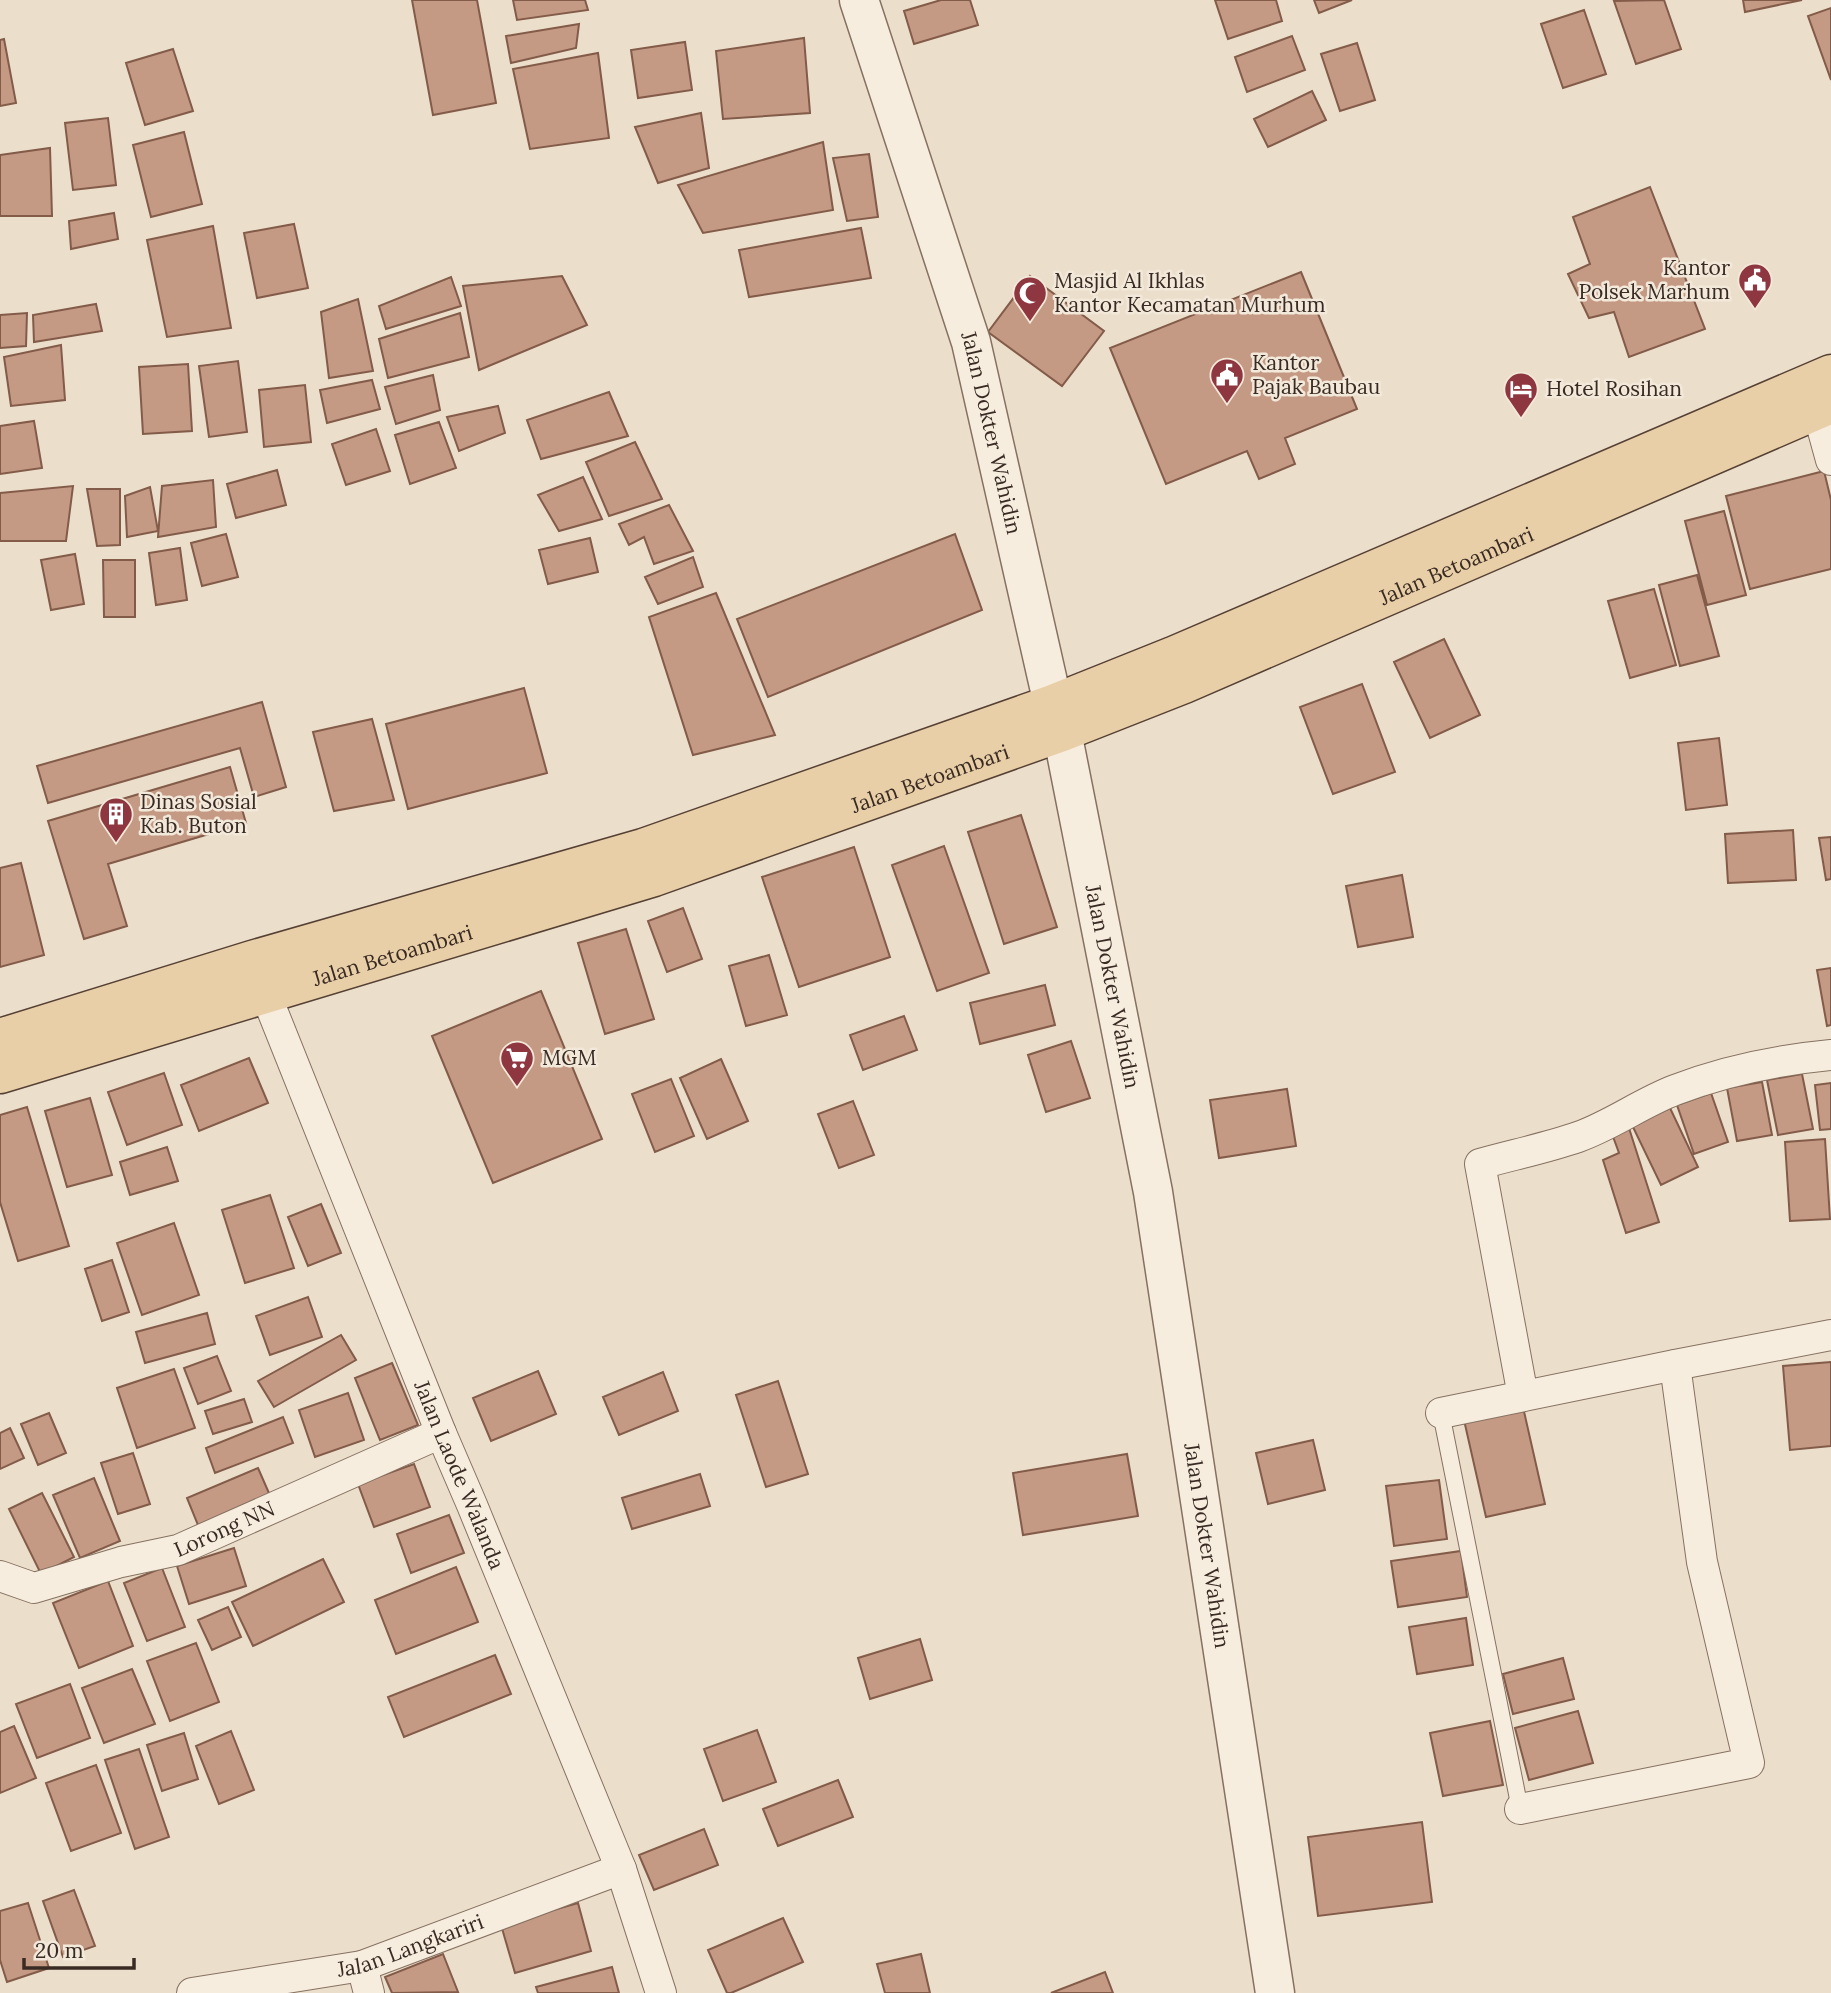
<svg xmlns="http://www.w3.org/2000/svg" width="1831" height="1993" font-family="Lora,serif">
<rect width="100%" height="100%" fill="#ebdecb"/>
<path fill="#c59a85" stroke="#835b49" stroke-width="2" d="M412,0H477L496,103L433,115Z
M513,0H585L588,10L517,20Z
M941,0H970L978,25L914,44L904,11Z
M1215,0H1276L1282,21L1228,39Z
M1314,0H1352L1319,13Z
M1664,0L1681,49L1636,64L1614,1Z
M1743,0H1802L1745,12Z
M1831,8V80L1808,16Z
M1584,10L1606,74L1563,88L1541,24Z
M579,24L576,48L511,63L506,36Z
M1292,36L1305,70L1247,92L1235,57Z
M804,38L810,113L723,119L716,51Z
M4,39L16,103L0,106V40Z
M685,42L692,90L638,98L631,50Z
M1357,43L1375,100L1340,111L1321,54Z
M173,49L193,111L145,125L126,63Z
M598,53L609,138L530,149L513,69Z
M1312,91L1326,120L1268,147L1254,119Z
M701,113L709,168L658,183L635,127Z
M108,118L116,185L73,190L65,123Z
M184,132L202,204L151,217L133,145Z
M823,142L833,210L703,233L678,185Z
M50,148L52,216H0V155Z
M869,154L878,217L847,221L833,158Z
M1650,187L1705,329L1629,357L1614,312L1589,318L1568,274L1590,264L1573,217Z
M114,213L118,239L71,249L69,221Z
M294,224L308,288L257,298L244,233Z
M213,226L231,328L167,337L147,240Z
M861,228L871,278L749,297L739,250Z
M1301,272L1357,409L1285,438L1295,464L1259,479L1247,451L1166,484L1110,348Z
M562,276L587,325L479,370L463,286Z
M1030,276L1104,331L1062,386L988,332Z
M451,277L461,306L386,329L379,306Z
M358,299L373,371L329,378L321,312Z
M96,304L102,331L34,342L33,315Z
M27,313L26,346L0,348V315Z
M460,313L469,357L388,378L379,339Z
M61,345L65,400L11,406L4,357Z
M238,361L247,432L209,437L199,366Z
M188,364L192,431L143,434L139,367Z
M433,375L440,410L396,424L385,387Z
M372,380L380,409L327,423L320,390Z
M305,385L311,442L264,447L259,390Z
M609,392L628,436L541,459L527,420Z
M498,406L505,433L459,451L447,417Z
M34,421L42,468L0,474V426Z
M439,422L456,468L410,484L395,435Z
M376,429L390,471L346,485L332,444Z
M635,442L662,499L609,516L586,462Z
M277,470L286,505L236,518L227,484Z
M1824,471L1831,500V569L1750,589L1726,496Z
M583,477L602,519L559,531L538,495Z
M213,480L216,527L158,537L162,486Z
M73,486L66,541H0V493Z
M150,487L158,531L127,537L125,496Z
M87,489H120V545L97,546Z
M669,505L693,551L654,564L644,537L629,545L619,524Z
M1724,511L1746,595L1707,605L1685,521Z
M226,534L238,577L202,586L191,543Z
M955,534L982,610L768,697L737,619Z
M590,538L598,572L548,584L539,550Z
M180,548L187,600L156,605L149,553Z
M75,554L84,604L51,610L41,560Z
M693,557L703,587L658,604L645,577Z
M103,560H135V617H104Z
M1697,575L1719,656L1680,666L1659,585Z
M1654,589L1676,665L1630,678L1608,601Z
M716,593L775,735L693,755L649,617Z
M1444,639L1480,715L1430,738L1394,662Z
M1362,684L1395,772L1333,794L1300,707Z
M524,688L547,773L408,809L386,724Z
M262,702L286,787L254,797L240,748L48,803L37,766Z
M372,719L394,800L334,811L313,732Z
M1719,738L1727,805L1686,810L1678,743Z
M230,767L246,823L108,864L127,926L84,939L48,821Z
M1021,815L1057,927L1004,944L968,832Z
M1793,830L1796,880L1728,883L1725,834Z
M1831,837V879L1826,880L1819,838Z
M944,846L989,973L937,991L892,865Z
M854,847L890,957L799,987L762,877Z
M21,863L44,955L0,967V868Z
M1402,875L1413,937L1358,947L1346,886Z
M683,908L702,959L667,972L648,921Z
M626,929L654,1019L605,1034L578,943Z
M769,955L787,1015L746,1026L729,966Z
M1831,968V1025L1827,1026L1817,970Z
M1045,985L1055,1025L980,1044L970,1003Z
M541,991L602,1139L493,1183L432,1036Z
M904,1016L917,1050L863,1070L850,1035Z
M1071,1041L1090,1098L1046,1112L1028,1055Z
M249,1058L268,1103L199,1131L181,1085Z
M721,1059L748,1121L707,1139L680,1078Z
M164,1073L182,1125L127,1145L108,1092Z
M1802,1074L1813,1129L1778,1135L1767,1080Z
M671,1079L694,1136L655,1152L632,1094Z
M1762,1082L1772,1135L1737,1141L1727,1088Z
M1831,1083V1129L1820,1130L1815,1085Z
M1287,1089L1296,1146L1219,1158L1210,1100Z
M1711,1093L1728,1142L1694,1154L1677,1105Z
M90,1098L112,1175L67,1187L45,1111Z
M853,1101L874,1155L839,1168L818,1114Z
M27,1107L69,1246L18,1261L0,1202V1115Z
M1670,1108L1698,1167L1661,1185L1632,1125Z
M1628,1125L1659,1222L1626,1233L1603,1160L1619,1153L1611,1131Z
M1825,1139L1830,1219L1790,1221L1785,1142Z
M167,1147L178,1181L130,1195L120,1162Z
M270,1195L294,1268L245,1283L222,1210Z
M321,1204L341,1253L308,1266L288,1217Z
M174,1223L199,1295L142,1315L117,1243Z
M112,1260L129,1312L102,1321L85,1269Z
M308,1297L322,1337L270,1355L256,1316Z
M207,1313L215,1344L145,1363L136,1332Z
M341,1335L356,1360L274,1407L258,1381Z
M217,1356L231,1391L198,1404L184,1368Z
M1831,1362V1446L1790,1450L1783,1366Z
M392,1363L418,1425L380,1440L355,1378Z
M174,1369L195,1428L137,1448L117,1388Z
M538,1371L556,1414L491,1441L473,1398Z
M663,1372L678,1411L619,1435L603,1397Z
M778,1381L808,1474L766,1487L736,1395Z
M348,1393L364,1440L315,1457L299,1410Z
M244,1399L252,1422L213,1434L205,1411Z
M1523,1407L1545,1504L1486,1517L1464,1420Z
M49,1413L66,1453L38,1465L21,1424Z
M283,1417L293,1443L215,1473L206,1448Z
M10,1428L24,1458L0,1469V1433Z
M1313,1440L1325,1490L1268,1504L1256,1453Z
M133,1453L150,1504L118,1514L101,1463Z
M1127,1454L1138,1516L1023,1535L1013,1473Z
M414,1464L430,1507L374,1527L358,1484Z
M258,1468L272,1500L200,1530L187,1498Z
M700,1474L710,1506L632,1529L622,1498Z
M94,1478L120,1541L80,1558L53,1495Z
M1439,1480L1447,1539L1394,1546L1386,1486Z
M42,1493L74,1557L41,1574L9,1509Z
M449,1515L464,1553L411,1573L397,1534Z
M234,1548L246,1586L189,1604L177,1566Z
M1461,1551L1467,1597L1398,1607L1391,1561Z
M323,1559L344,1602L253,1646L232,1602Z
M456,1567L478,1622L396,1654L375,1600Z
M162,1568L185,1627L147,1641L124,1583Z
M108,1581L133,1646L79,1668L53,1603Z
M228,1607L241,1637L212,1650L198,1620Z
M1466,1618L1473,1665L1417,1674L1409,1627Z
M920,1639L932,1680L870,1699L858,1658Z
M196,1643L219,1702L170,1721L147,1661Z
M495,1655L511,1694L404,1737L388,1697Z
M1563,1658L1574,1699L1513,1714L1503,1674Z
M132,1669L155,1724L104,1743L82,1688Z
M70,1684L90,1738L37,1758L16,1704Z
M1578,1711L1593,1763L1529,1780L1515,1728Z
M1490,1721L1503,1785L1443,1796L1430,1733Z
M14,1726L36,1778L0,1793V1732Z
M757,1730L776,1782L723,1801L704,1749Z
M231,1731L254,1790L219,1804L196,1746Z
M184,1733L198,1779L162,1791L147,1745Z
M139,1749L169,1837L135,1849L105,1760Z
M96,1765L121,1833L71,1851L46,1783Z
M838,1780L853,1817L778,1846L763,1809Z
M1422,1822L1432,1902L1318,1916L1308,1837Z
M704,1829L718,1865L654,1890L639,1855Z
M74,1890L95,1946L63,1957L43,1901Z
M28,1903L49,1968L7,1982L0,1960V1911Z
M578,1903L591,1951L515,1973L501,1925Z
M783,1918L803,1962L731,1993H727L708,1950Z
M443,1954L458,1992L392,1993L385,1977Z
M921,1954L930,1993H885L877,1964Z
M612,1967L619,1993H538L536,1987Z
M1105,1972L1113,1993H1051Z"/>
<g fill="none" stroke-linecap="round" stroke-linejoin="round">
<g stroke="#867161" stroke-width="18">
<path id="service" d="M1441,1413L1520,1809"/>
</g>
<g stroke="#867161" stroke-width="32">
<g id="minor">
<path d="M1817,409L1831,460"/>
<path id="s1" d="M258,975L441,1433L472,1505L621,1869L661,1993"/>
<path d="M1523,1396L1480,1164C1512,1155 1546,1148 1578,1137C1612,1125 1641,1103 1675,1090C1724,1071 1778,1060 1831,1055"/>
<path d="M1441,1413L1675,1365L1831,1335"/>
<path id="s2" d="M0,1576L34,1588L121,1562L178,1550L441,1433"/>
<path d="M1520,1809L1749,1763L1702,1562L1675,1365"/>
<path d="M362,1966L369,1993"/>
<path id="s3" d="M192,1993L362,1966L621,1869"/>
</g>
</g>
<g stroke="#867161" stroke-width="41">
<g id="tertiary">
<path id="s4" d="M859,0L971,342L1053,704L1062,732L1153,1192L1275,1993"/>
</g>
</g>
<g stroke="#554034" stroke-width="41">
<g id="primary">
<path d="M0,1038L252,960L643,848L1053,704L1173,656L1831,374"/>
<path id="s5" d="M0,1074L654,877L1062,732L1184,684L1831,404"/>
</g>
</g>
<use href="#service" stroke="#f6edde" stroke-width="16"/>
<use href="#minor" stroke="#f6edde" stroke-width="30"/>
<use href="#tertiary" stroke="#f6edde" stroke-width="38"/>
<use href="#primary" stroke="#e9cfa8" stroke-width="38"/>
</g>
<defs>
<g id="civic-pin" transform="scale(1.75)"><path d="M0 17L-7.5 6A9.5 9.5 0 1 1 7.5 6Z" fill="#8f3740" stroke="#f3e9da"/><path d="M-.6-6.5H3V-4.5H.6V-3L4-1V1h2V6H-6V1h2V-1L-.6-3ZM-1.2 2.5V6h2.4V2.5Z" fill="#fff"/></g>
<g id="mosque-pin" transform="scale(1.75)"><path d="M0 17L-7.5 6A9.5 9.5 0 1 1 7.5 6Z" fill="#8f3740" stroke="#f3e9da"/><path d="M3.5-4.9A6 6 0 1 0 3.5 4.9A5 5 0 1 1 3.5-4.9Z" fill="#fff"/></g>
<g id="hotel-pin" transform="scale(1.75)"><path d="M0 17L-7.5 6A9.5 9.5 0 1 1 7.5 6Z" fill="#8f3740" stroke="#f3e9da"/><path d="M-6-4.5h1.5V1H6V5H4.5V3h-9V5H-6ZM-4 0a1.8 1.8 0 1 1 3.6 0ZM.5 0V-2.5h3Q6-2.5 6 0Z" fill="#fff"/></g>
<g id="building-pin" transform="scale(1.75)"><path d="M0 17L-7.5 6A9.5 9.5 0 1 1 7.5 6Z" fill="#8f3740" stroke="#f3e9da"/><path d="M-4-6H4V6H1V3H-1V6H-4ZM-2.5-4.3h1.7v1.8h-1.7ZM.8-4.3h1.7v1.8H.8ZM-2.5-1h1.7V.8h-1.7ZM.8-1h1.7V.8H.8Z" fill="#fff"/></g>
<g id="supermarket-pin" transform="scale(1.75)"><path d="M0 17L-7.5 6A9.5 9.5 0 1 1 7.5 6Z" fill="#8f3740" stroke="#f3e9da"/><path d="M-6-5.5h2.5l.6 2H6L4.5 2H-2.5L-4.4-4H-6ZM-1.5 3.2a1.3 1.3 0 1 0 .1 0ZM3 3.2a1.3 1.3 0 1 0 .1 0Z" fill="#fff"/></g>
</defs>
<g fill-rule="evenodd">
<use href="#civic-pin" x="1755" y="280"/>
<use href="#mosque-pin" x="1030" y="293"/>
<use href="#civic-pin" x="1227" y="375"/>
<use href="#hotel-pin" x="1521" y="389"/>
<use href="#building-pin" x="116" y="814"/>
<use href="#supermarket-pin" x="517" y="1058"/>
</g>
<g text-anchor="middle" stroke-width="5" stroke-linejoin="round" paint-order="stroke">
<g font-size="21" fill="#392b23" stroke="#f3e9da" text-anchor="start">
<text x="1730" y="275" text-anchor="end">Kantor<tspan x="1730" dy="24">Polsek Marhum</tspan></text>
<text x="1054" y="288">Masjid Al Ikhlas<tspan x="1054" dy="24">Kantor Kecamatan Murhum</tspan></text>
<text x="1252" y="370">Kantor<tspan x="1252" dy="24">Pajak Baubau</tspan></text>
<text x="1546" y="396">Hotel Rosihan</text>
<text x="140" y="809">Dinas Sosial<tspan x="140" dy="24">Kab. Buton</tspan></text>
<text x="542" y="1065">MGM</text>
</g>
<g font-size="21" fill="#392b23" stroke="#f3e9da">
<text dy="7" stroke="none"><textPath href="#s4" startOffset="453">Jalan Dokter Wahidin</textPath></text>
<text dy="7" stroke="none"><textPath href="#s5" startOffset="1544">Jalan Betoambari</textPath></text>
<text dy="7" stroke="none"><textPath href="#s5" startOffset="976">Jalan Betoambari</textPath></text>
<text dy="7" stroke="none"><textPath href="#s5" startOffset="410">Jalan Betoambari</textPath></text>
<text dy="7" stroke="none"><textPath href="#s4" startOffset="1020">Jalan Dokter Wahidin</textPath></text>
<text dy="7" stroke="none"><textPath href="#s1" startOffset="539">Jalan Laode Walanda</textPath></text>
<text dy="7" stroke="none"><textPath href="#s2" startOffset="236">Lorong NN</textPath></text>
<text dy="7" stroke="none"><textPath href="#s4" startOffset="1587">Jalan Dokter Wahidin</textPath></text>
<text dy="7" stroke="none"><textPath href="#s3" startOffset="224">Jalan Langkariri</textPath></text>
</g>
</g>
<path d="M24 1958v10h110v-10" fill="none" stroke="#392b23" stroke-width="3.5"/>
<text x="35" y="1958" font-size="21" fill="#392b23" stroke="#f3e9da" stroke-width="5" paint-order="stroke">20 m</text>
</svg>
